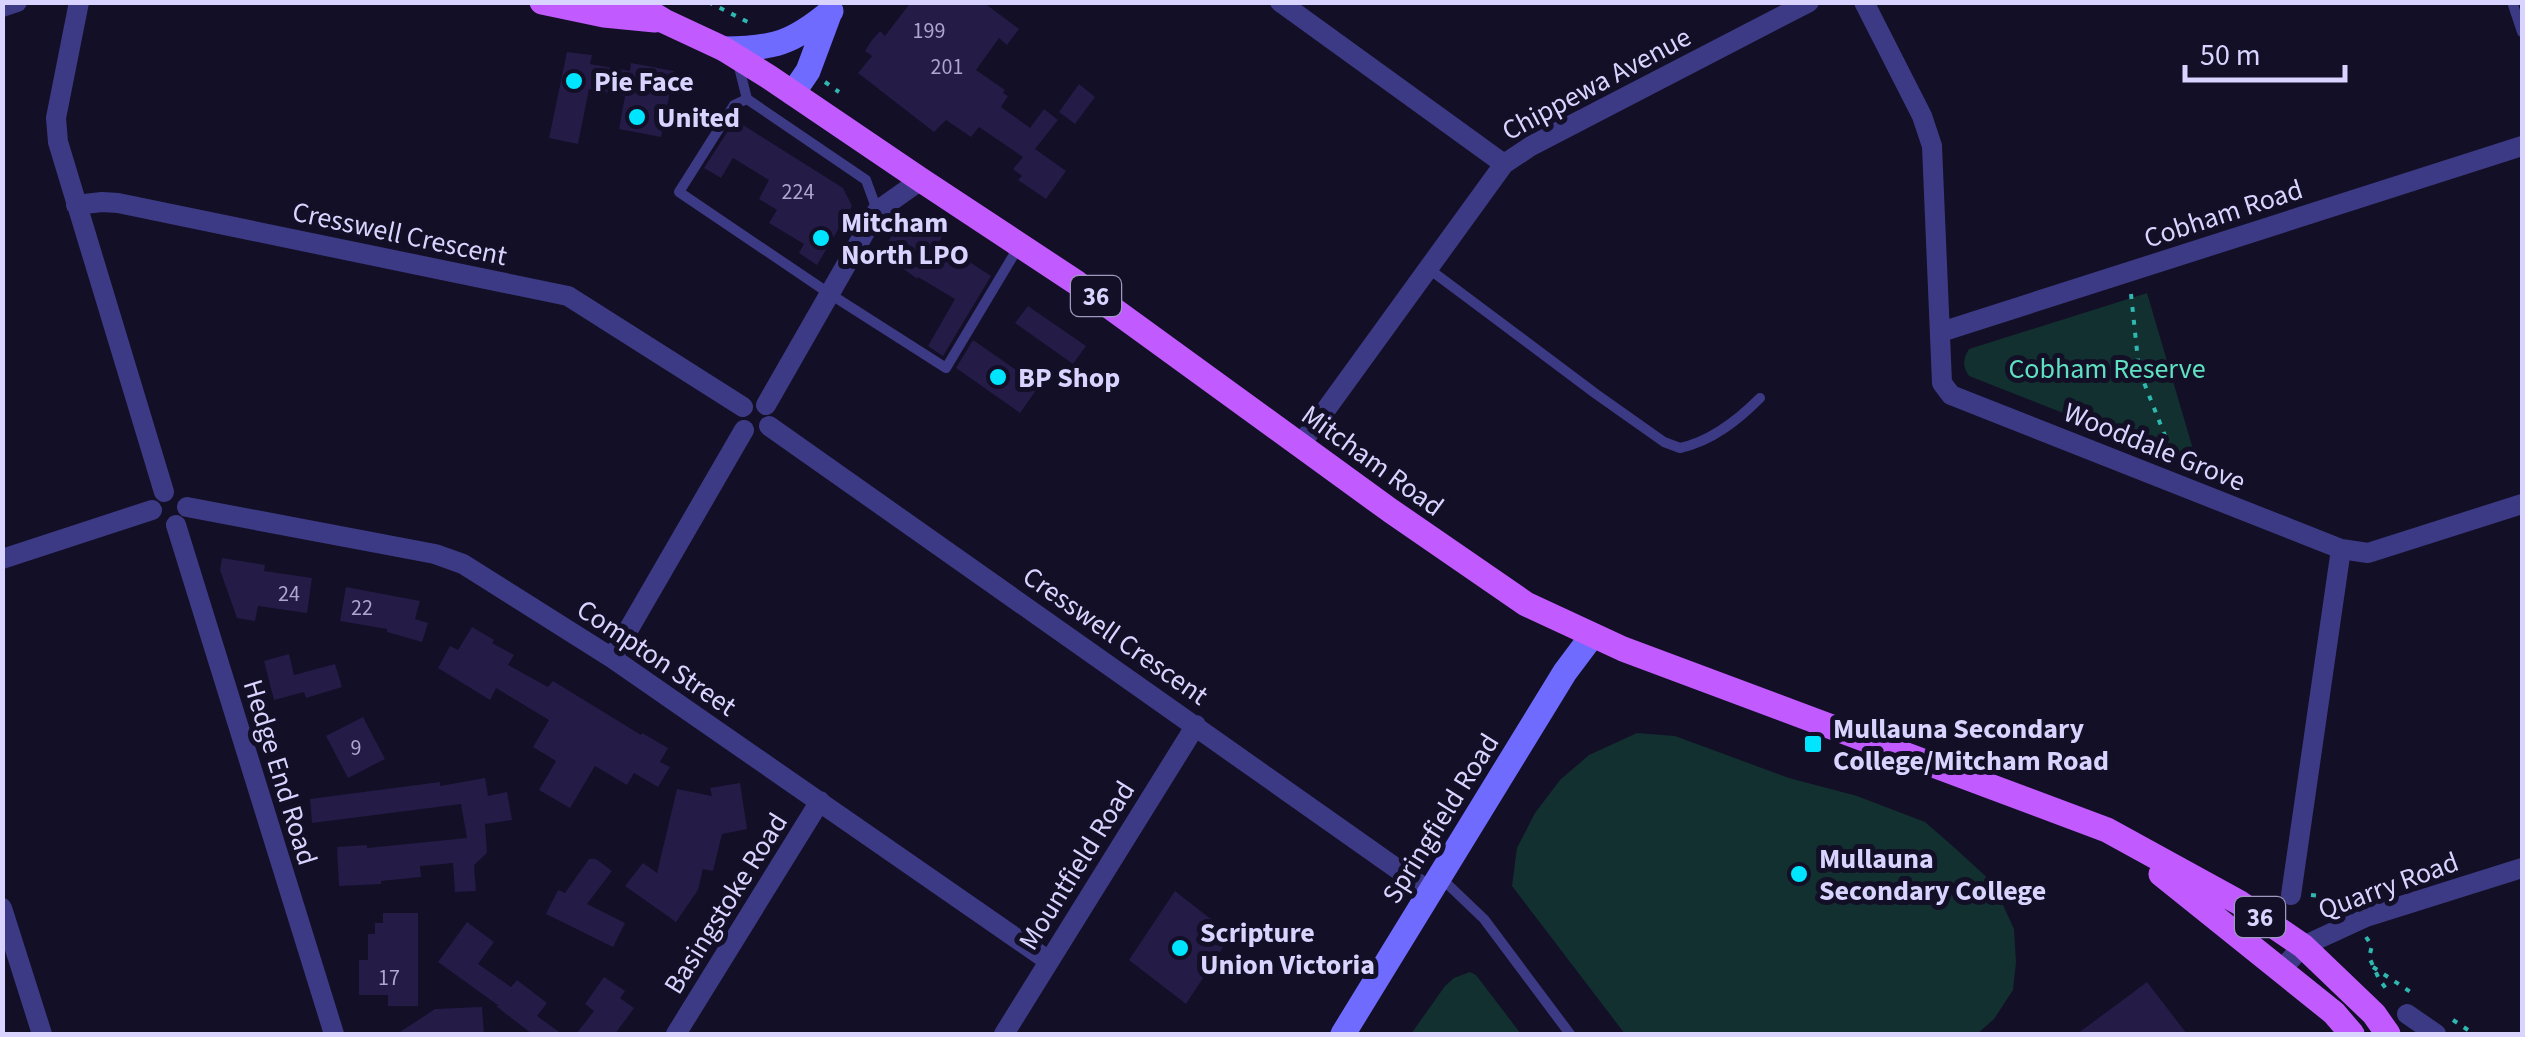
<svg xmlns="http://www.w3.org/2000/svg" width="2525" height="1037" font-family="'Source Sans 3',sans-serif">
<rect width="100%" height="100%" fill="#130f26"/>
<path fill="#12302f" d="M2147,293L2198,466L1969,376C1962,366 1963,359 1969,349Z
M1637,733L1675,736L1789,778L1857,796L1925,822L1956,849L1993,883L2014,929L2016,962L2013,990L1994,1019L1977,1034H1625L1512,886L1517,848L1535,813L1560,780L1589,755Z
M1470,972L1476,975L1521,1034H1411L1445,986L1454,978Z"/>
<path fill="#241b47" d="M911,2H983L1019,29L1007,45L999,38L976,70L1005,90L1003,93L1008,96L1001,107L1030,128L1044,109L1058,120L1035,149L1066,171L1046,199L1018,180L1022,176L1013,169L1023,157L979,127L971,137L946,120L934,132L858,73L872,56L865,51L872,40L880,31L885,36Z
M567,52L592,55L590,64L630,71L631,63L674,71L661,137L619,129L625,96L589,89L578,144L549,138Z
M1079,84L1095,97L1075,124L1059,112Z
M735,120L843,188L852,206L817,265L799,253L804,244L769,223L777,210L759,199L769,180L733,158L721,178L704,168Z
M916,214L943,235L939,242L991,276L943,356L928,346L955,299L918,277L917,279L882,252L902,218Z
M1028,306L1086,346L1073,364L1015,323Z
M973,340L1039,386L1020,413L956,368Z
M222,558L265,565L264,571L312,578L307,613L258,606L255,621L237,618L220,570Z
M346,587L420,601L415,619L428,623L422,642L387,632V629L340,621Z
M472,627L494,640L492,643L514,655L508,665L548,687L553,681L641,735L642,733L668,748L660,762L670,767L658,787L634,773L627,785L595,766L570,808L539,790L556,761L533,747L549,720L496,688L490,700L438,668L450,646L458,650Z
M289,654L294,675L335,664L342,687L306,698L304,692L274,700L264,661Z
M363,717L385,759L348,778L326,736Z
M485,778L488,796L507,792L512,820L485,824L487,853L474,865L476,891L455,892L453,863L420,866L421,877L381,881V884L339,886L337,847L367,845V848L467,838L461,804L312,823L310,799L440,782V786Z
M740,783L747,829L722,834L713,871L703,869L698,890L676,922L625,886L643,863L657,873L677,789L712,796L710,788Z
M589,859H596L612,871L587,904L625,923L613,947L546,914L558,890L565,893Z
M1175,891L1231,935L1186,1004L1129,960Z
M383,913H418V1006H388V995H359V960H368V934H375V923H383Z
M467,922L494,942L478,964L511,987L517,980L547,1003L537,1016L562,1034H532L496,1006H499L438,962Z
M604,977L625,991L620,998L634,1008L615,1034H576L594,1011L585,1004Z
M2147,982L2187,1034H2077Z
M482,1007L484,1034H397L435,1009Z"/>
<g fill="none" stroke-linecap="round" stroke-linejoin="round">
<path stroke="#2fb8b0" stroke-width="4" stroke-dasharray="5 8" stroke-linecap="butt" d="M708,2L754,25
M825,82L839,92
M2131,294L2139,370L2175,461
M2311,895L2321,896L2333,912
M2366,937L2372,946L2369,957L2379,979L2390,994
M2373,967L2412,993
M2453,1020L2474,1034"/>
<path stroke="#3d3a85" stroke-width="10" d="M2512,2L2522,32
M738,63L747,99L866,180L877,210
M747,99L734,105L679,192L830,294L946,368L1019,246
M1429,269L1596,394L1664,442L1680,448C1712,441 1738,420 1760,398
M1440,877L1484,919L1570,1034"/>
<path stroke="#3d3a85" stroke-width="20" d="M79,2L56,118L58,142L164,492
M1280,2L1504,164
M1864,2L1922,116L1932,146L1942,383L1951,395L2341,549L2291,895
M2,7L17,2
M76,205L102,202L118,203L568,296L743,407
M1941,332L2522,146
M766,405L877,211L921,180
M769,426L1430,892
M1301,444L1504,164L1531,146L1809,2
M187,507L435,554L463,564L612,658L1049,961
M176,525L334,1034
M2341,549L2368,553L2522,504
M2,559L152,510
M612,658L744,430
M2,908L42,1034
M2281,970L2303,946L2366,917L2522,868
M2407,1014L2436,1034
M676,1034L820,801
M1004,1034L1196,725"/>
<path stroke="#6f6bff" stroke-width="25" d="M724,49C773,49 793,43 831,11
M793,93L808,71L830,12
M1343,1034L1565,672L1592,636"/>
<path stroke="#c25bff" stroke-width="25" d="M542,2L604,15L655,20
M633,2L664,21L724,49L769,77L921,180L1077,283L1391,511L1526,604L1623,649L2107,830L2240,903L2303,946L2374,1014L2388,1034
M2161,874L2334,1013L2352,1034"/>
</g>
<g fill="#00e5ff" stroke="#130f26" stroke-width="4">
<circle cx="574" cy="81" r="10"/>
<circle cx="637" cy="117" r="10"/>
<circle cx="821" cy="238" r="10"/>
<circle cx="998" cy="377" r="10"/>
<rect x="1803" y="734" width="20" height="20" rx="5"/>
<circle cx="1799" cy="874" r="10"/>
<circle cx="1180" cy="948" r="10"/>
</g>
<g text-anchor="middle" stroke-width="10" stroke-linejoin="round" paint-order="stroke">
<g font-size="22" fill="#aca6d1">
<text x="929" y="38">199</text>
<text x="947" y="74">201</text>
<text x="798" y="199">224</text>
<text x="289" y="601">24</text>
<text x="362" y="615">22</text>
<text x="356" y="755">9</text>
<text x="389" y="985">17</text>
</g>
<g fill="#130f26" stroke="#9e99be" stroke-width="2.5">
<rect x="1071" y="276" width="50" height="40" rx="8"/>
<rect x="2235" y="897" width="50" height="40" rx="8"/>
</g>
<g font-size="25" font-weight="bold" fill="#d9d4ff">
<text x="1096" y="305">36</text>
<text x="2260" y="926">36</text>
</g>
<g font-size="28" font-weight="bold" fill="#d9d4ff" stroke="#130f26" text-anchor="start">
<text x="594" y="91">Pie Face</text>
<text x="657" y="127">United</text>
<text x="841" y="232">Mitcham<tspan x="841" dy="32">North LPO</tspan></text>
<text x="1018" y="387">BP Shop</text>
<text x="1833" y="738">Mullauna Secondary<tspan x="1833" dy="32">College/Mitcham Road</tspan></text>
<text x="1819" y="868">Mullauna<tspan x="1819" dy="32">Secondary College</tspan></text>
<text x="1200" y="942">Scripture<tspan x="1200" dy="32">Union Victoria</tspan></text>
</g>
<g font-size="28" fill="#d9d4ff" stroke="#130f26">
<text transform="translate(1596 83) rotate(-28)" y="10">Chippewa Avenue</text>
<text transform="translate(2223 213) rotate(-18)" y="10">Cobham Road</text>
<text transform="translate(400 233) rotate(12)" y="10">Cresswell Crescent</text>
<text transform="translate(2155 446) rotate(22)" y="10">Wooddale Grove</text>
<text transform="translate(1373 460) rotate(36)" y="10">Mitcham Road</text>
<text transform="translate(1116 635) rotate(35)" y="10">Cresswell Crescent</text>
<text transform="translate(657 657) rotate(34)" y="10">Compton Street</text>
<text transform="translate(281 772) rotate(73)" y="10">Hedge End Road</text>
<text transform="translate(1440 818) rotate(-58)" y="10">Springfield Road</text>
<text transform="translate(1076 865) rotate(-58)" y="10">Mountfield Road</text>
<text transform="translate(2388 885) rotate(-20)" y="10">Quarry Road</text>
<text transform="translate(725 903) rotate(-58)" y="10">Basingstoke Road</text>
</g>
<g font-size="28" fill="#5fe0c0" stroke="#130f26">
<text x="2107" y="378">Cobham Reserve</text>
</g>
</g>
<rect width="2525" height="1037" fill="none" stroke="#d9d4ff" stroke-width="10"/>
<path d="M2185 65v15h160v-15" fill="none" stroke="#d9d4ff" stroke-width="5"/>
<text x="2200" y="65" font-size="30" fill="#d9d4ff" stroke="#130f26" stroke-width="8" paint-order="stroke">50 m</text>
</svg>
